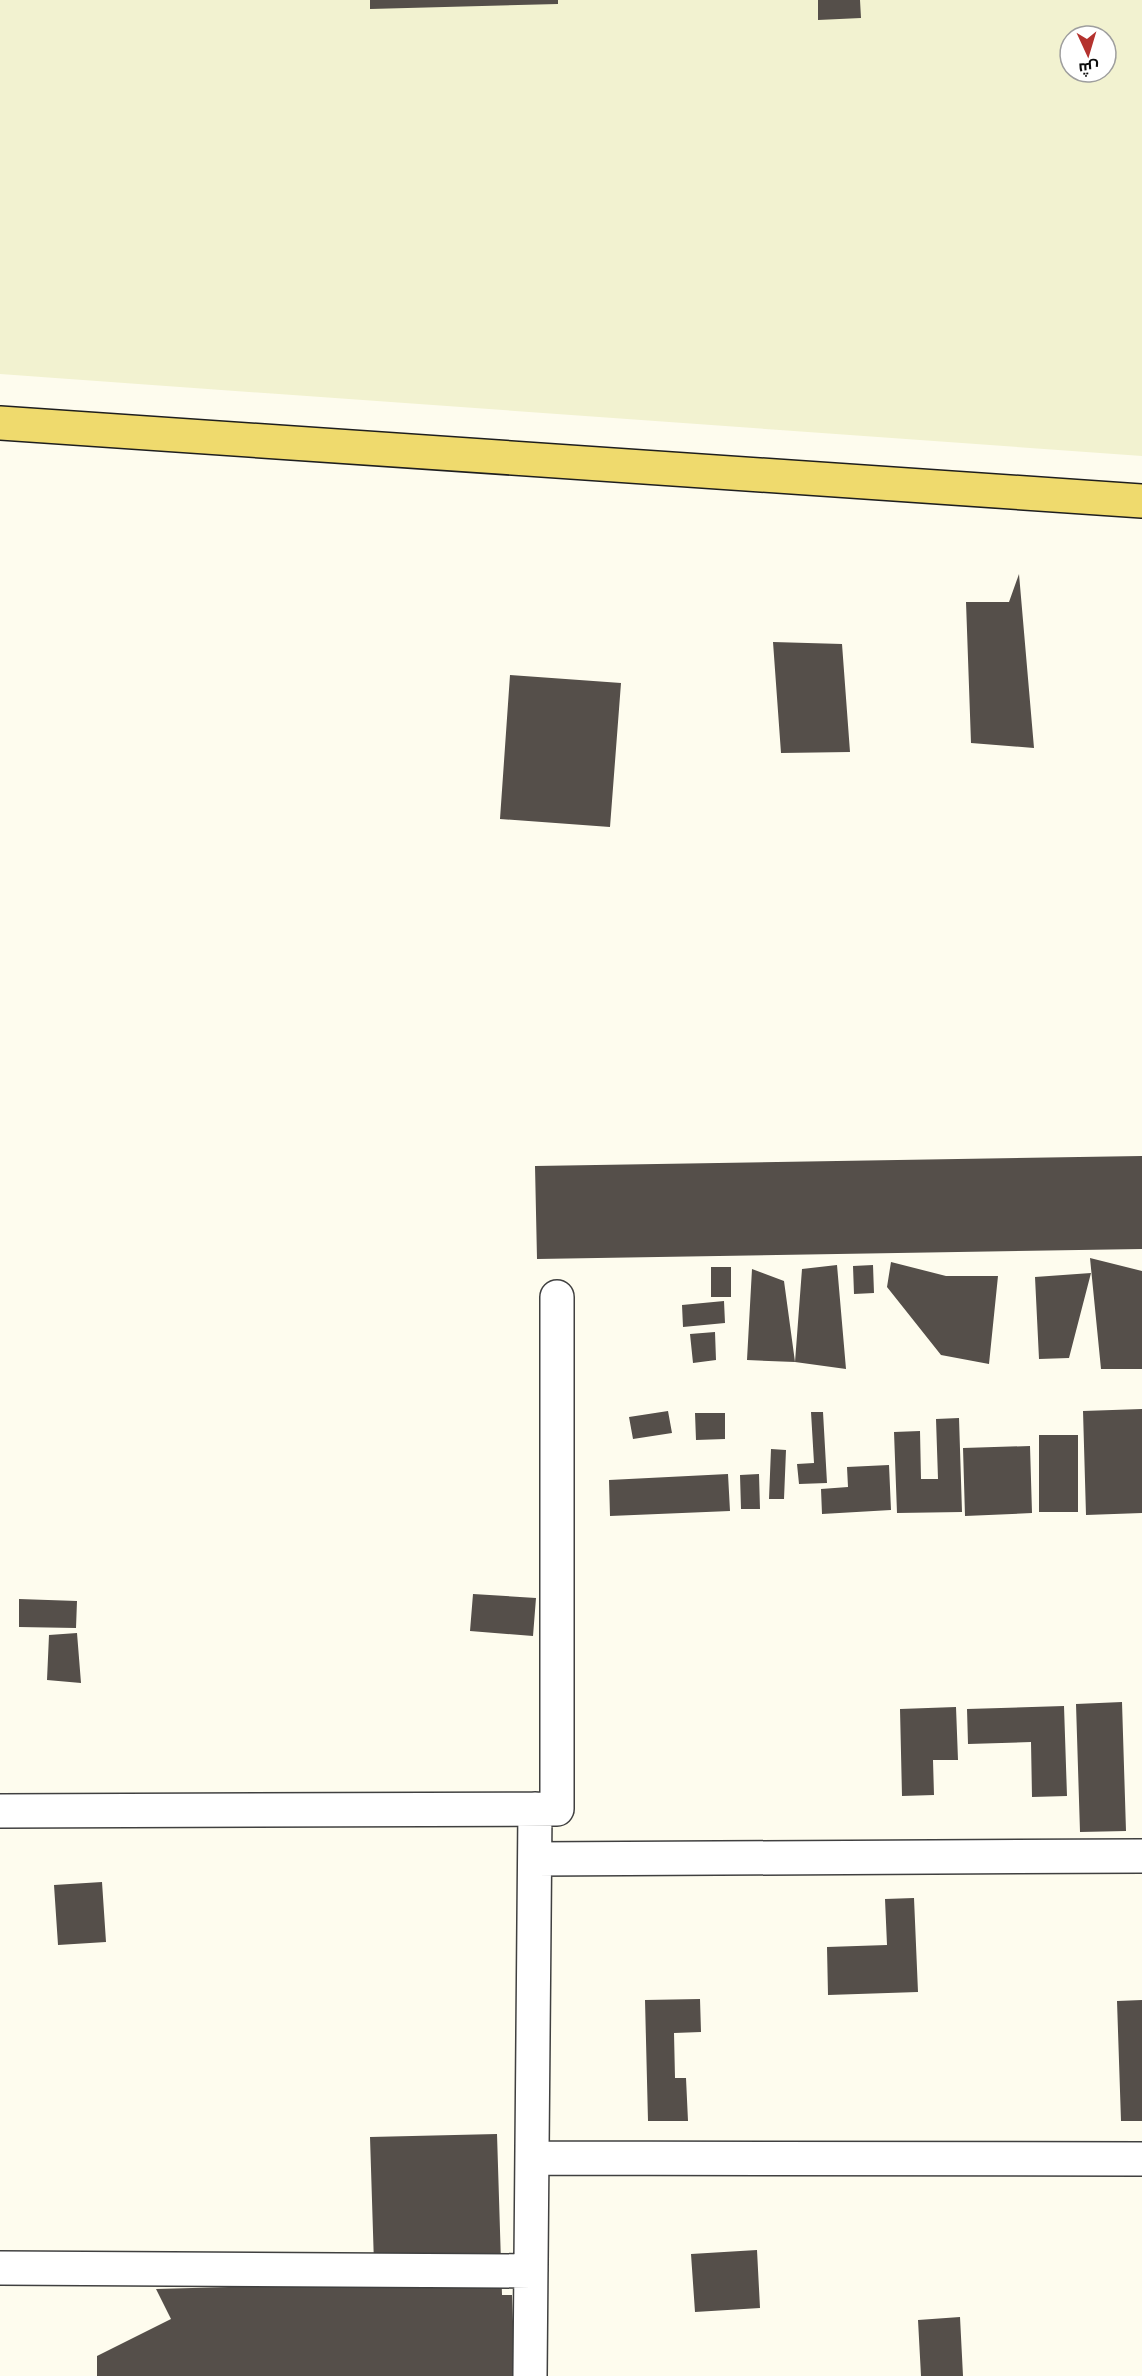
<svg xmlns="http://www.w3.org/2000/svg" width="1142" height="2376" font-family="Georgia,Cairo,serif">
<rect width="100%" height="100%" fill="#fefcee"/>
<path fill="#f2f2d0" fill-rule="evenodd" d="M0,0H1142V456L0,374ZM1070,36H1106V72H1070Z"/>
<path fill="#554f4a" d="M370,0H558V4L370,9Z
M818,0H860L861,18L818,20Z
M1019,574L1034,748L971,743L966,602H1009Z
M773,642L842,644L850,752L781,753Z
M510,675L621,683L610,827L500,819Z
M1142,1156V1249L537,1259L535,1166Z
M1090,1258L1142,1271V1369H1101Z
M891,1262L946,1276H998L989,1364L941,1355L887,1287Z
M837,1265L846,1369L795,1362L802,1269Z
M873,1265L874,1293L854,1294L853,1266Z
M711,1267H731V1297H711Z
M752,1269L784,1281L795,1362L747,1360Z
M1091,1273L1069,1358L1039,1359L1035,1277Z
M724,1301L725,1323L683,1327L682,1305Z
M715,1332L716,1360L693,1363L690,1334Z
M1142,1409V1513L1086,1515L1083,1411Z
M668,1411L672,1433L633,1439L629,1417Z
M811,1412H823L827,1483L799,1484L797,1464L814,1463Z
M695,1413H725V1439L696,1440Z
M959,1418L962,1512L897,1513L894,1432L920,1431L921,1479H938L936,1419Z
M1039,1435H1078V1512H1039Z
M1030,1446L1032,1513L965,1516L963,1448Z
M771,1449L786,1450L784,1499H769Z
M889,1465L891,1510L822,1514L821,1489L848,1487L847,1467Z
M728,1474L730,1511L610,1516L609,1480Z
M759,1474L760,1509H741L740,1475Z
M473,1594L536,1598L533,1636L470,1631Z
M19,1599L77,1601L76,1628L19,1627Z
M77,1633L81,1683L47,1680L49,1635Z
M1122,1702L1126,1831L1080,1832L1076,1704Z
M1064,1706L1067,1796L1032,1797L1031,1742L968,1744L967,1709Z
M956,1707L958,1760H933L934,1795L902,1796L900,1709Z
M102,1882L106,1942L58,1945L54,1885Z
M914,1898L918,1992L828,1995L827,1947L887,1945L885,1899Z
M700,1999L701,2032L674,2033L675,2078H686L688,2121H648L645,2000Z
M1142,2000V2121H1121L1117,2001Z
M497,2134L502,2295H512L515,2376H97V2356L171,2319L156,2289L451,2281L374,2264L370,2137Z
M757,2250L760,2308L695,2312L691,2254Z
M960,2317L963,2376H921L918,2320Z"/>
<g fill="none" stroke-linecap="round" stroke-linejoin="round">
<g stroke="#404040" stroke-width="36">
<path id="minor" d="M0,1811L557,1809V1297
M535,1859L1142,1856
M532,2158L1142,2159
M0,2268L531,2271
M530,2376L535,1809"/>
</g>
<g stroke="#1e1e1e" stroke-width="36">
<path id="major" d="M0,423L1142,501"/>
</g>
<use href="#minor" stroke="#fff" stroke-width="33"/>
<use href="#major" stroke="#efda6d" stroke-width="33"/>
</g>
<g transform="translate(1088 54) rotate(176)"><circle r="28" fill="#ffffff" stroke="#9e9e9e" stroke-width="1.5"/>
<path d="M0-4.5L10 22L0 15L-10 22Z" fill="#b4322e"/>
<text y="-9" font-size="16" font-weight="bold" text-anchor="middle" fill="#0d0d0d">ش</text>
</g>
</svg>
